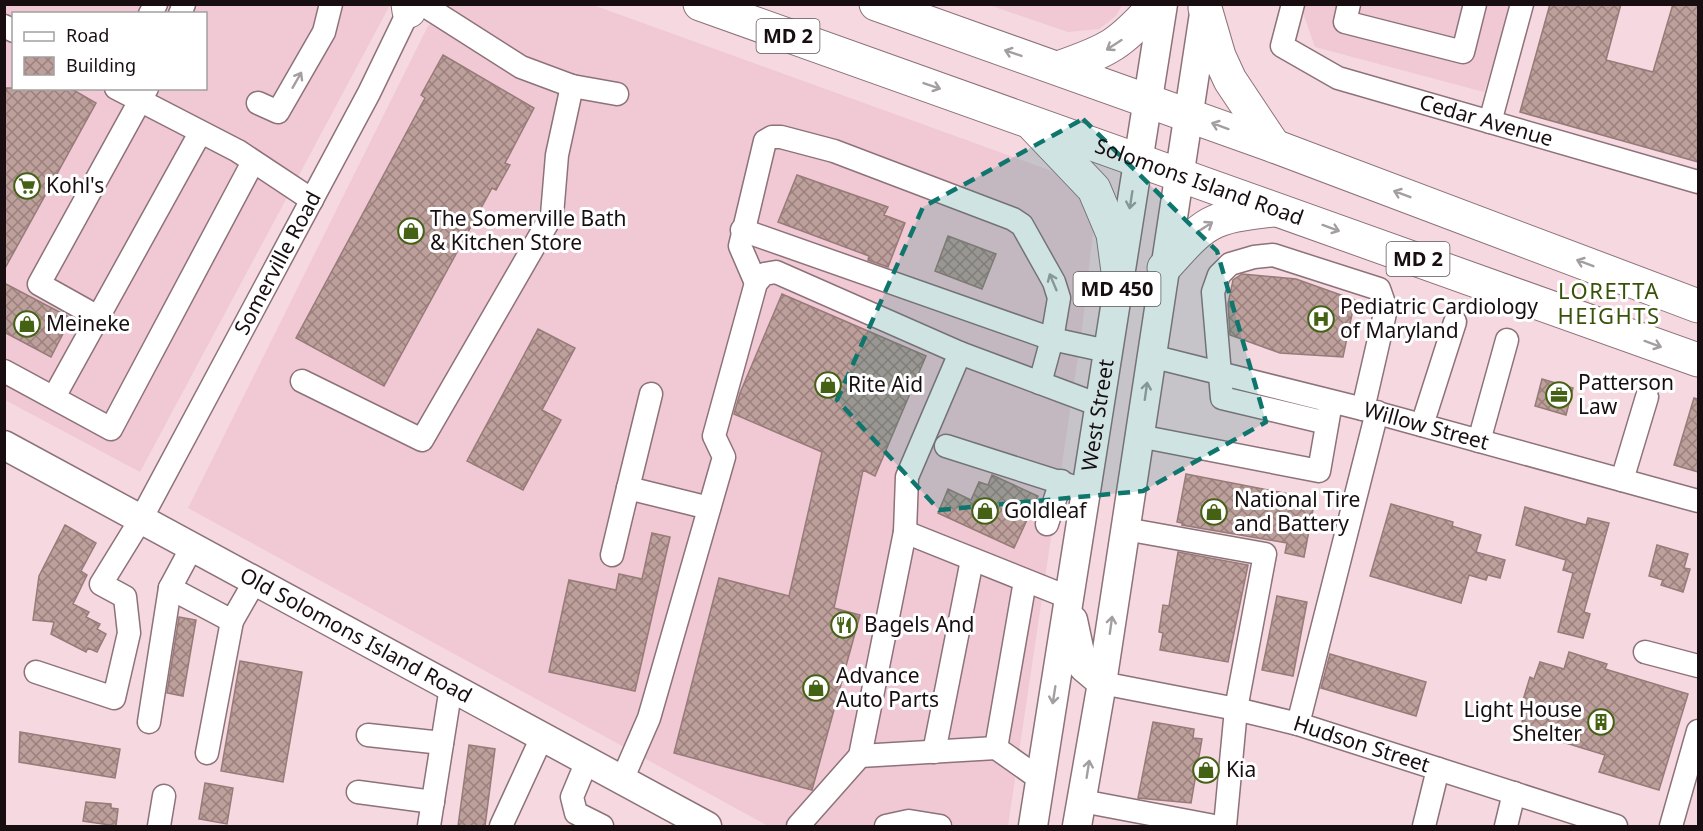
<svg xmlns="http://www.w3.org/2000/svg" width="1703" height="831" font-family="'Noto Sans',sans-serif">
<defs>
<pattern id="building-cross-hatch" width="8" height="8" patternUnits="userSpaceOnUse" patternTransform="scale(1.5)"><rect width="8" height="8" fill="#bd9f9b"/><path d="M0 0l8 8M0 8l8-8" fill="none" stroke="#99807d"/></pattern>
</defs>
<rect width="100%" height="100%" fill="#f6d8e0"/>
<path fill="#f0c9d4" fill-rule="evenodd" d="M1303,4L1513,5L1484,92L1315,47L1302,10Z
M4,5H390L140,472L5,400ZM14,14H206V88H14Z
M453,5H593L1052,171L1080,199L1093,232L1082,330L1008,826H768L188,508L428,26Z
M989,5H1122L1116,16L1099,29L1068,32Z"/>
<path fill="url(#building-cross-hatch)" stroke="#987b78" stroke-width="1.5" d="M1550,4H1621L1606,60L1653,72L1673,4H1698V162L1520,112Z
M443,55L534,108L505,163L510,165L496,190L492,188L384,386L296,338L425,98L421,95Z
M4,88H70L96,103L4,270Z
M797,175L888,207L884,215L905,223L888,267L868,260L869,256L778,222Z
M948,236L996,254L982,289L935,271Z
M1242,274L1296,279L1355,300L1343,357L1280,353L1230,335L1228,304L1233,280Z
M4,283L71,318L51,357L4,332Z
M782,294L926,356L875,476L863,470L834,608L860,615L812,790L674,753L719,578L789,596L822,452L734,414L740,393Z
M538,329L575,348L542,410L561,420L523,490L467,461Z
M1542,379L1573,388L1566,415L1535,406Z
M1694,398L1698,399V472L1674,465Z
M1186,474L1315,499L1304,557L1285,553L1287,543L1182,525V523L1177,522Z
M992,475L1038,496L1014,548L938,513L948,489L971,500L979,482L988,485Z
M1391,504L1453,522L1452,526L1481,535L1476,552L1505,560L1500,578L1488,575L1486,580L1469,575L1461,603L1370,576Z
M1525,507L1586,525L1588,518L1609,523L1584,612L1590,614L1583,638L1558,632L1573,573L1563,570L1566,560L1516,545Z
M65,525L96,543L81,571L87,575L73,604L89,612L86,617L100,624L97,629L106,634L97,652L88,648L86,652L51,634L54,622L33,620L39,576Z
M652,533L670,537L635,691L549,672L569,580L616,590L619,574L642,579Z
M1657,545L1688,554L1684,568L1690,569L1683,592L1661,585L1663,580L1649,576Z
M1178,552L1248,565L1228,662L1160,650L1163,633L1159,632L1163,605L1169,606Z
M1277,596L1307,602L1293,676L1262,670Z
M179,617L196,620L183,696L167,693Z
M1569,652L1607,664L1605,669L1688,694L1659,790L1599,772L1605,755L1520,729L1524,715L1519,713L1530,677L1534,679L1540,662L1564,669Z
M1330,654L1426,682L1416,716L1321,688Z
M240,661L302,672L283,782L221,771Z
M1153,722L1194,729L1193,738L1202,739L1191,803L1138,798Z
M20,732L120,749L115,778L19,762Z
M469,745L495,749L485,826H458Z
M205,783L233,788L227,824L199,819Z
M86,802L111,804V808L118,809L116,826L83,821Z"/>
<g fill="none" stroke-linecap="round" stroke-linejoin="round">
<g stroke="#8d7279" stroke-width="25">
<g id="minor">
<path d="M422,4L521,67L572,86L617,94"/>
<path id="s1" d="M1293,4L1282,46L1338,78L1698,182"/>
<path d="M1349,4L1345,22L1463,52L1475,4"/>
<path d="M150,14L156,4"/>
<path d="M180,14L184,4"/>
<path d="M4,26L14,31"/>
<path d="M116,88L238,151L312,200"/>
<path d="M258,103L278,112L324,32L331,4"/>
<path d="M1490,122L1522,4"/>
<path d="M742,230L1052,339L1107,351"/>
<path d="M756,283L740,246L765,141L772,137H781L834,151L1013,219L1022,225L1054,282L1059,298L1052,339L1040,383"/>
<path d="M98,317L39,284L147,88"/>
<path id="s2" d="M1151,356L1363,409L1698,501"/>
<path d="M4,371L111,429L253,162"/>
<path d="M302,381L422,440L552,215L557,155L572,86"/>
<path d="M651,394L628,488L709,508"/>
<path d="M54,397L200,133"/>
<path d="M1327,423L1222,398L1213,292L1219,275L1230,264L1254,257L1273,255L1379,289L1386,309L1363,409"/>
<path d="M1422,425L1455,322"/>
<path d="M1139,436L1319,471L1330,408"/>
<path d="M1479,441L1507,340"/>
<path d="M946,446L1087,491"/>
<path d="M1622,480L1647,397"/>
<path d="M1047,524L1061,481"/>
<path d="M1125,529L1265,554L1236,709L1225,826"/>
<path d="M905,532L1070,598"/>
<path d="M192,547L170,588L232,621L255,581"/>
<path d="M612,555L628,488"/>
<path d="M1025,581L996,748L1040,779"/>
<path d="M1645,652L1698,666"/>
<path id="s3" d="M36,672L114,698L129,633L125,597L101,584L141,519L369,93L412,4"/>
<path id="s4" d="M1102,683L1236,709L1298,724L1616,826"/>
<path d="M149,722L170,588"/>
<path d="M1298,724L1377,412"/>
<path d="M368,735L442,743"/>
<path d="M934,752L972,560"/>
<path d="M207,753L232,621"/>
<path d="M860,756L996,748"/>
<path d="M587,761L572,797L576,813L602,826"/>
<path d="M622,780L649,718L724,457L714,436L756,283L764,274L776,272L960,353"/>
<path d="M358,792L433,802"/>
<path d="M1082,801L1214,826"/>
<path d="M159,826L164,796"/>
<path d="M429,826L451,687"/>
<path d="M501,826L542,737"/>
<path d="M798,826L860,756L905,532L907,477L960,353L1099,405"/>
<path d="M886,826L909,821L940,826"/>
<path d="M1424,826L1438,769"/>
<path d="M1506,826L1514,793"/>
<path d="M1671,826L1698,731"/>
</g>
</g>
<g stroke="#8d7279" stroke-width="31">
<g id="major">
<path id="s5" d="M4,445L707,826"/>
<path d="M1073,620L1083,667L1102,683"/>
<path id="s6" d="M1033,826L1163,4"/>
<path d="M1077,826L1102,683L1205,7"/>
</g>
</g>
<g stroke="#8d7279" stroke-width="35">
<g id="highway">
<path d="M408,4L409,11"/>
<path id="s7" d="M700,4L1698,360"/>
<path d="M876,4L1274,146L1698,306"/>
<path d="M1205,8L1219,56L1230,80L1274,146"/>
<path d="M1058,68C1110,50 1119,45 1156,4"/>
<path d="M1034,126L1094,189L1113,234L1119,279"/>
<path d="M1164,268C1206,221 1209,217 1273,210"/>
</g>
</g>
<use href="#minor" stroke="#fff" stroke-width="22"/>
<use href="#major" stroke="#fff" stroke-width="28"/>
<use href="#highway" stroke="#fff" stroke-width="33"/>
</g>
<defs><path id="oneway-shaft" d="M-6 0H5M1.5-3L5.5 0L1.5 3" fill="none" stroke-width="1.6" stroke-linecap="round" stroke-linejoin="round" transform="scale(1.5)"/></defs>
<g stroke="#a39fa0">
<use href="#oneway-shaft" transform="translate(1114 45) rotate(147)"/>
<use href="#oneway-shaft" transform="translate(1013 53) rotate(-161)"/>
<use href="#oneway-shaft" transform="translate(297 80) rotate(-60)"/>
<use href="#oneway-shaft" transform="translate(932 86) rotate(19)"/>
<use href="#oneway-shaft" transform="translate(1220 126) rotate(-160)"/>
<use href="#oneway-shaft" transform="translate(1402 194) rotate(-159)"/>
<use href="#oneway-shaft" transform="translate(1131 200) rotate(99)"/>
<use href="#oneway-shaft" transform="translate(1205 227) rotate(-33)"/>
<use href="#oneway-shaft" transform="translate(1331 228) rotate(20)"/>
<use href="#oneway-shaft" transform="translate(1585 263) rotate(-159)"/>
<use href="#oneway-shaft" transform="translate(1053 282) rotate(-113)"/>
<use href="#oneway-shaft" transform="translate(1653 344) rotate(20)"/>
<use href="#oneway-shaft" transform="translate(1146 391) rotate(-82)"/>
<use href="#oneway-shaft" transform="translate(1111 625) rotate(-82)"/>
<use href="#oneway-shaft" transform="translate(1054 695) rotate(99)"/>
<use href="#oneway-shaft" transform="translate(1088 769) rotate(-81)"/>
</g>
<path fill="#0f766e" fill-opacity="0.2" stroke="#0f766e" stroke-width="4.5" stroke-dasharray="12 8" stroke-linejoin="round" d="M1083,119L1217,251L1266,422L1143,491L939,510L837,400L923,207Z"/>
<defs>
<g id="supermarket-ring" transform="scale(1.35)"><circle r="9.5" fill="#fff" stroke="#456214" stroke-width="1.5"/><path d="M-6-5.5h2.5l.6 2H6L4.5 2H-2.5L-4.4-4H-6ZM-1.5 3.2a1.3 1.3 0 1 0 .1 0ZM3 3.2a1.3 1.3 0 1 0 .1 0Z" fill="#456214"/></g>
<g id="shop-ring" transform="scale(1.35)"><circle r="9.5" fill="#fff" stroke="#456214" stroke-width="1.5"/><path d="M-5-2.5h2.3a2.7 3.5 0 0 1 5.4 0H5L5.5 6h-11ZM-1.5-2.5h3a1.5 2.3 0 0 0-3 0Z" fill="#456214"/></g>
<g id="hospital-ring" transform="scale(1.35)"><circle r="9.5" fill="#fff" stroke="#456214" stroke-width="1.5"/><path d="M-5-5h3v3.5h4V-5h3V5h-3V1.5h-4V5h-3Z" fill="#456214"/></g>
<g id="office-ring" transform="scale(1.35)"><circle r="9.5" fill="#fff" stroke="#456214" stroke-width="1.5"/><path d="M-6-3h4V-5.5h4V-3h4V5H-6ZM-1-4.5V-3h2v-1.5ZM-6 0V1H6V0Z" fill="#456214"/></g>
<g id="restaurant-ring" transform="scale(1.35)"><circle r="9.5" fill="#fff" stroke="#456214" stroke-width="1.5"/><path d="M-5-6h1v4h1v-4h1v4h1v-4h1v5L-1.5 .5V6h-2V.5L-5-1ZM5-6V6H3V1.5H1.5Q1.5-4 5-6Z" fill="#456214"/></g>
<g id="building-ring" transform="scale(1.35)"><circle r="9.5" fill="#fff" stroke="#456214" stroke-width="1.5"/><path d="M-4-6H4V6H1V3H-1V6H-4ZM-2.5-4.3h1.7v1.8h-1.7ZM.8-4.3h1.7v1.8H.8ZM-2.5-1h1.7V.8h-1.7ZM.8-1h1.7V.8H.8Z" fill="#456214"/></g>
</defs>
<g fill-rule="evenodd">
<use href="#supermarket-ring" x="27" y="186"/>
<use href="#shop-ring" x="411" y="231"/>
<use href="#hospital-ring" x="1321" y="319"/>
<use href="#shop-ring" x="27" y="324"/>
<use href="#shop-ring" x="828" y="385"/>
<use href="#office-ring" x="1559" y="395"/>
<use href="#shop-ring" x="985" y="511"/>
<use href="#shop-ring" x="1214" y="512"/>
<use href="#restaurant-ring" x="844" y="625"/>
<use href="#shop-ring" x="816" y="688"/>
<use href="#building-ring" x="1601" y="722"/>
<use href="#shop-ring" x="1206" y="770"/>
</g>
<g text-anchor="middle" stroke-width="6" stroke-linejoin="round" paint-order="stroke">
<g fill="#fff" stroke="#5d5658" stroke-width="1.5">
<rect x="756.5" y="19" width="63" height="34" rx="4.5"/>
<rect x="1386.5" y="242" width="63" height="34" rx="4.5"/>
<rect x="1073.5" y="272" width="87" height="34" rx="4.5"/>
</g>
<g font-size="20" font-weight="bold" fill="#180e11">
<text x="788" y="43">MD 2</text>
<text x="1418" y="266">MD 2</text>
<text x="1117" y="296">MD 450</text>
</g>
<g font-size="21" fill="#180e11" stroke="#fff">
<text dy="7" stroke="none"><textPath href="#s1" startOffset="262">Cedar Avenue</textPath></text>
<text dy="7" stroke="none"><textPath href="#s7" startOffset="530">Solomons Island Road</textPath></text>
<text dy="7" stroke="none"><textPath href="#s3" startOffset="579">Somerville Road</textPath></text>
<text dy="7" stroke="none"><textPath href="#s6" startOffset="416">West Street</textPath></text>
<text dy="7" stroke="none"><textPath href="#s2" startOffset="284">Willow Street</textPath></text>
<text dy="7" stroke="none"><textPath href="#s5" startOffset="400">Old Solomons Island Road</textPath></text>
<text dy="7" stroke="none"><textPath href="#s4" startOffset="267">Hudson Street</textPath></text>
</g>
<g font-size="21" fill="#180e11" stroke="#fff" text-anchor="start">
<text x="46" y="193">Kohl's</text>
<text x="430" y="226">The Somerville Bath<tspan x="430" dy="24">&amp; Kitchen Store</tspan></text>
<text x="1340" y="314">Pediatric Cardiology<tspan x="1340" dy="24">of Maryland</tspan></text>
<text x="46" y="331">Meineke</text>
<text x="1578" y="390">Patterson<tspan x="1578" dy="24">Law</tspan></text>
<text x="848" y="392">Rite Aid</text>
<text x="1234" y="507">National Tire<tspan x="1234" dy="24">and Battery</tspan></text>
<text x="1004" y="518">Goldleaf</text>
<text x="864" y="632">Bagels And</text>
<text x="836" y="683">Advance<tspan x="836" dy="24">Auto Parts</tspan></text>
<text x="1582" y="717" text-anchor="end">Light House<tspan x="1582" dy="24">Shelter</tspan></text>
<text x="1226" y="777">Kia</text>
</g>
<g font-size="22" letter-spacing="1.5" fill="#385209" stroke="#fff">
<text x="1609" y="299">LORETTA<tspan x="1609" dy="25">HEIGHTS</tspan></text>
</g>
</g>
<rect width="1703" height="831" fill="none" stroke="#180e11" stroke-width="12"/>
<rect x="12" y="12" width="195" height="78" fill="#ffffff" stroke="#a39fa0" stroke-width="1.5"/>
<rect x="24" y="32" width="30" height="9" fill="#ffffff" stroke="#a39fa0" stroke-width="1.5"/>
<text x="66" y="42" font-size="18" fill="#180e11">Road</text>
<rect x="24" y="57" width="30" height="18" fill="url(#building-cross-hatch)" stroke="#a39fa0" stroke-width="1.5"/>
<text x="66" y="72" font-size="18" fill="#180e11">Building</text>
</svg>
